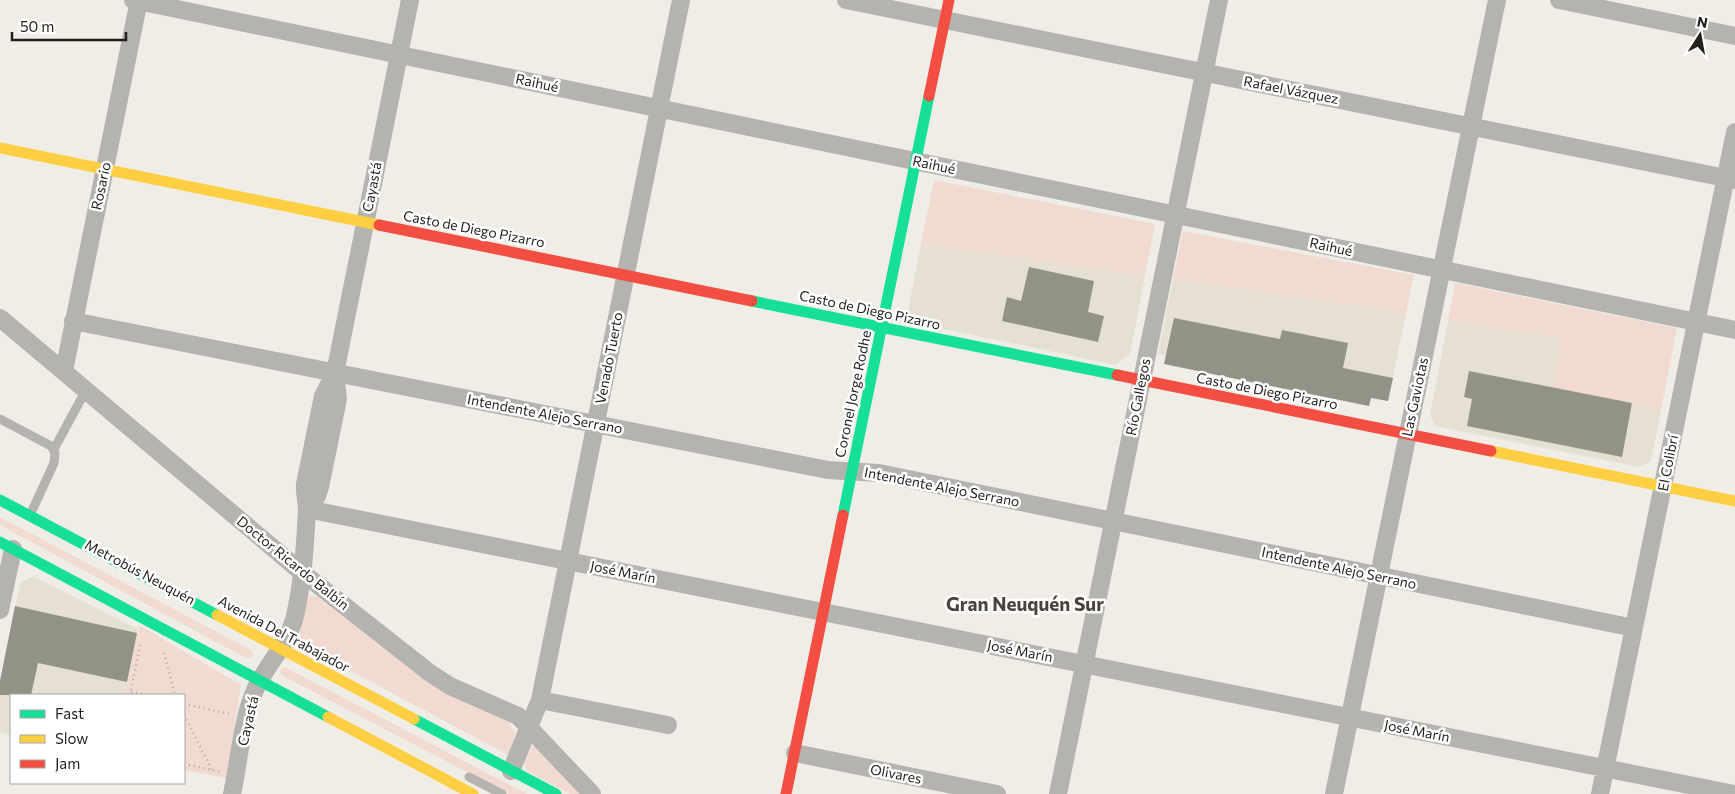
<svg xmlns="http://www.w3.org/2000/svg" width="1735" height="794" font-family="Commissioner,sans-serif">
<rect width="100%" height="100%" fill="#f0ede6"/>
<path fill="#e5e0d2" d="M921,244L1145,276L1130,354L1116,365L916,323L908,311Z
M1173,279L1406,313L1388,401L1371,398L1369,406L1164,364L1166,355L1158,354Z
M1448,321L1562,338L1632,403L1661,410L1651,461L1639,467L1435,426L1430,415Z
M33,576L138,629L125,695H11V735L0,732V681L20,583Z"/>
<path fill="#f1dbd1" d="M934,180L1155,224L1145,276L921,244Z
M1183,231L1414,275L1406,313L1173,279Z
M1455,283L1677,328L1661,410L1552,388L1562,338L1448,321Z
M0,517L251,650L253,656L250,659L242,656L0,525Z
M313,596L319,597L506,718L515,733L510,756L295,641L307,597Z
M139,625L241,685L226,778L184,770V695H125Z
M285,667L527,794H509L281,675L280,670Z
M532,746H536L581,794H570L527,771L524,762Z"/>
<path fill="#929286" d="M1029,267L1094,281L1088,312L1104,316L1098,342L1002,321L1007,297L1021,301Z
M1174,318L1280,339L1282,330L1348,343L1343,368L1393,378L1388,401L1371,398L1369,406L1164,364Z
M1469,371L1632,403L1622,457L1467,426L1472,399L1464,397Z
M15,606L137,633L127,682L38,663L31,695H0V681Z"/>
<g fill="none" stroke-linecap="round" stroke-linejoin="round">
<path stroke="#acaba8" stroke-width="2.5" stroke-dasharray="1 4" stroke-linecap="butt" d="M164,653L175,695
M131,692L147,695
M130,695L141,641
M184,704L231,714
M184,715L212,770
M184,764L221,772"/>
<path stroke="#b4b3b0" stroke-width="9" d="M0,419L51,446L55,453L54,463L31,513
M54,449L86,390
M469,777L502,794"/>
<path stroke="#b4b3b0" stroke-width="18" d="M133,0L1735,330
M846,0L1735,180
M1559,0L1735,36
M0,318L304,574L430,673L450,686L518,716L592,794
M73,321L828,470L879,473L1634,628
M64,371L139,0
M307,509L1734,794
M307,509L317,496L320,487L338,399L335,373L410,0
M0,610L13,549
M540,700L668,725
M795,753L997,794
M511,771L540,700L681,0
M232,794C239,762 242,719 255,690C266,665 286,647 294,620C303,583 305,547 307,510C307,501 304,493 305,484L323,396L335,373
M1058,794L1219,0
M1334,794L1497,0
M1600,794L1735,132"/>
<path stroke="#16e098" stroke-width="11" d="M752,301L1117,375
M0,500L217,615
M843,515L929,96
M0,542L328,717
M414,719L556,794"/>
<path stroke="#ffcf43" stroke-width="11" d="M0,148L379,225
M1491,451L1735,501
M217,615L414,719
M328,717L473,794"/>
<path stroke="#f24e42" stroke-width="11" d="M929,96L949,0
M379,225L752,301
M1117,375L1491,451
M786,794L843,515"/>
</g>
<g text-anchor="middle" stroke-width="5" stroke-linejoin="round" paint-order="stroke">
<g font-size="14" fill="#211f1b" stroke="#fff">
<text transform="translate(537 83) rotate(12)" y="5">Raihué</text>
<text transform="translate(1291 90) rotate(11)" y="5">Rafael Vázquez</text>
<text transform="translate(934 165) rotate(12)" y="5">Raihué</text>
<text transform="translate(101 186) rotate(-78)" y="5">Rosario</text>
<text transform="translate(372 187) rotate(-79)" y="5">Cayastá</text>
<text transform="translate(474 229) rotate(11)" y="5">Casto de Diego Pizarro</text>
<text transform="translate(1331 247) rotate(12)" y="5">Raihué</text>
<text transform="translate(870 310) rotate(12)" y="5">Casto de Diego Pizarro</text>
<text transform="translate(609 358) rotate(-79)" y="5">Venado Tuerto</text>
<text transform="translate(1267 391) rotate(11)" y="5">Casto de Diego Pizarro</text>
<text transform="translate(853 394) rotate(-78)" y="5">Coronel Jorge Rodhe</text>
<text transform="translate(1138 397) rotate(-79)" y="5">Río Gallegos</text>
<text transform="translate(1415 397) rotate(-78)" y="5">Las Gaviotas</text>
<text transform="translate(545 414) rotate(11)" y="5">Intendente Alejo Serrano</text>
<text transform="translate(1668 463) rotate(-79)" y="5">El Colibrí</text>
<text transform="translate(942 487) rotate(11)" y="5">Intendente Alejo Serrano</text>
<text transform="translate(293 563) rotate(39)" y="5">Doctor Ricardo Balbín</text>
<text transform="translate(1339 568) rotate(12)" y="5">Intendente Alejo Serrano</text>
<text transform="translate(140 572) rotate(28)" y="5">Metrobús Neuquén</text>
<text transform="translate(623 572) rotate(11)" y="5">José Marín</text>
<text transform="translate(284 634) rotate(28)" y="5">Avenida Del Trabajador</text>
<text transform="translate(1020 651) rotate(11)" y="5">José Marín</text>
<text transform="translate(248 721) rotate(-77)" y="5">Cayastá</text>
<text transform="translate(1417 731) rotate(11)" y="5">José Marín</text>
<text transform="translate(896 774) rotate(11)" y="5">Olivares</text>
</g>
<g font-size="19" font-weight="bold" fill="#48443b" stroke="#fff">
<text x="1025" y="611">Gran Neuquén Sur</text>
</g>
</g>
<rect x="10" y="694" width="175" height="90" fill="#ffffff" stroke="#a6a5a4"/>
<rect x="20" y="710" width="25" height="8" fill="#16e098" stroke="#a6a5a4"/>
<text x="55" y="719" font-size="15" fill="#211f1b">Fast</text>
<rect x="20" y="735" width="25" height="8" fill="#ffcf43" stroke="#a6a5a4"/>
<text x="55" y="744" font-size="15" fill="#211f1b">Slow</text>
<rect x="20" y="760" width="25" height="8" fill="#f24e42" stroke="#a6a5a4"/>
<text x="55" y="769" font-size="15" fill="#211f1b">Jam</text>
<g transform="translate(1700 35) rotate(11)" stroke="#ffffff" stroke-width="4" paint-order="stroke">
<path d="M0-4L9 19L0 12L-9 19Z" fill="#211f1b"/>
<text y="-8" font-size="14" font-weight="bold" text-anchor="middle" fill="#211f1b">N</text>
</g>
<path d="M12 32v8h114v-8" fill="none" stroke="#211f1b" stroke-width="2.5"/>
<text x="20" y="32" font-size="15" fill="#211f1b" stroke="#ffffff" stroke-width="4" paint-order="stroke">50 m</text>
</svg>
